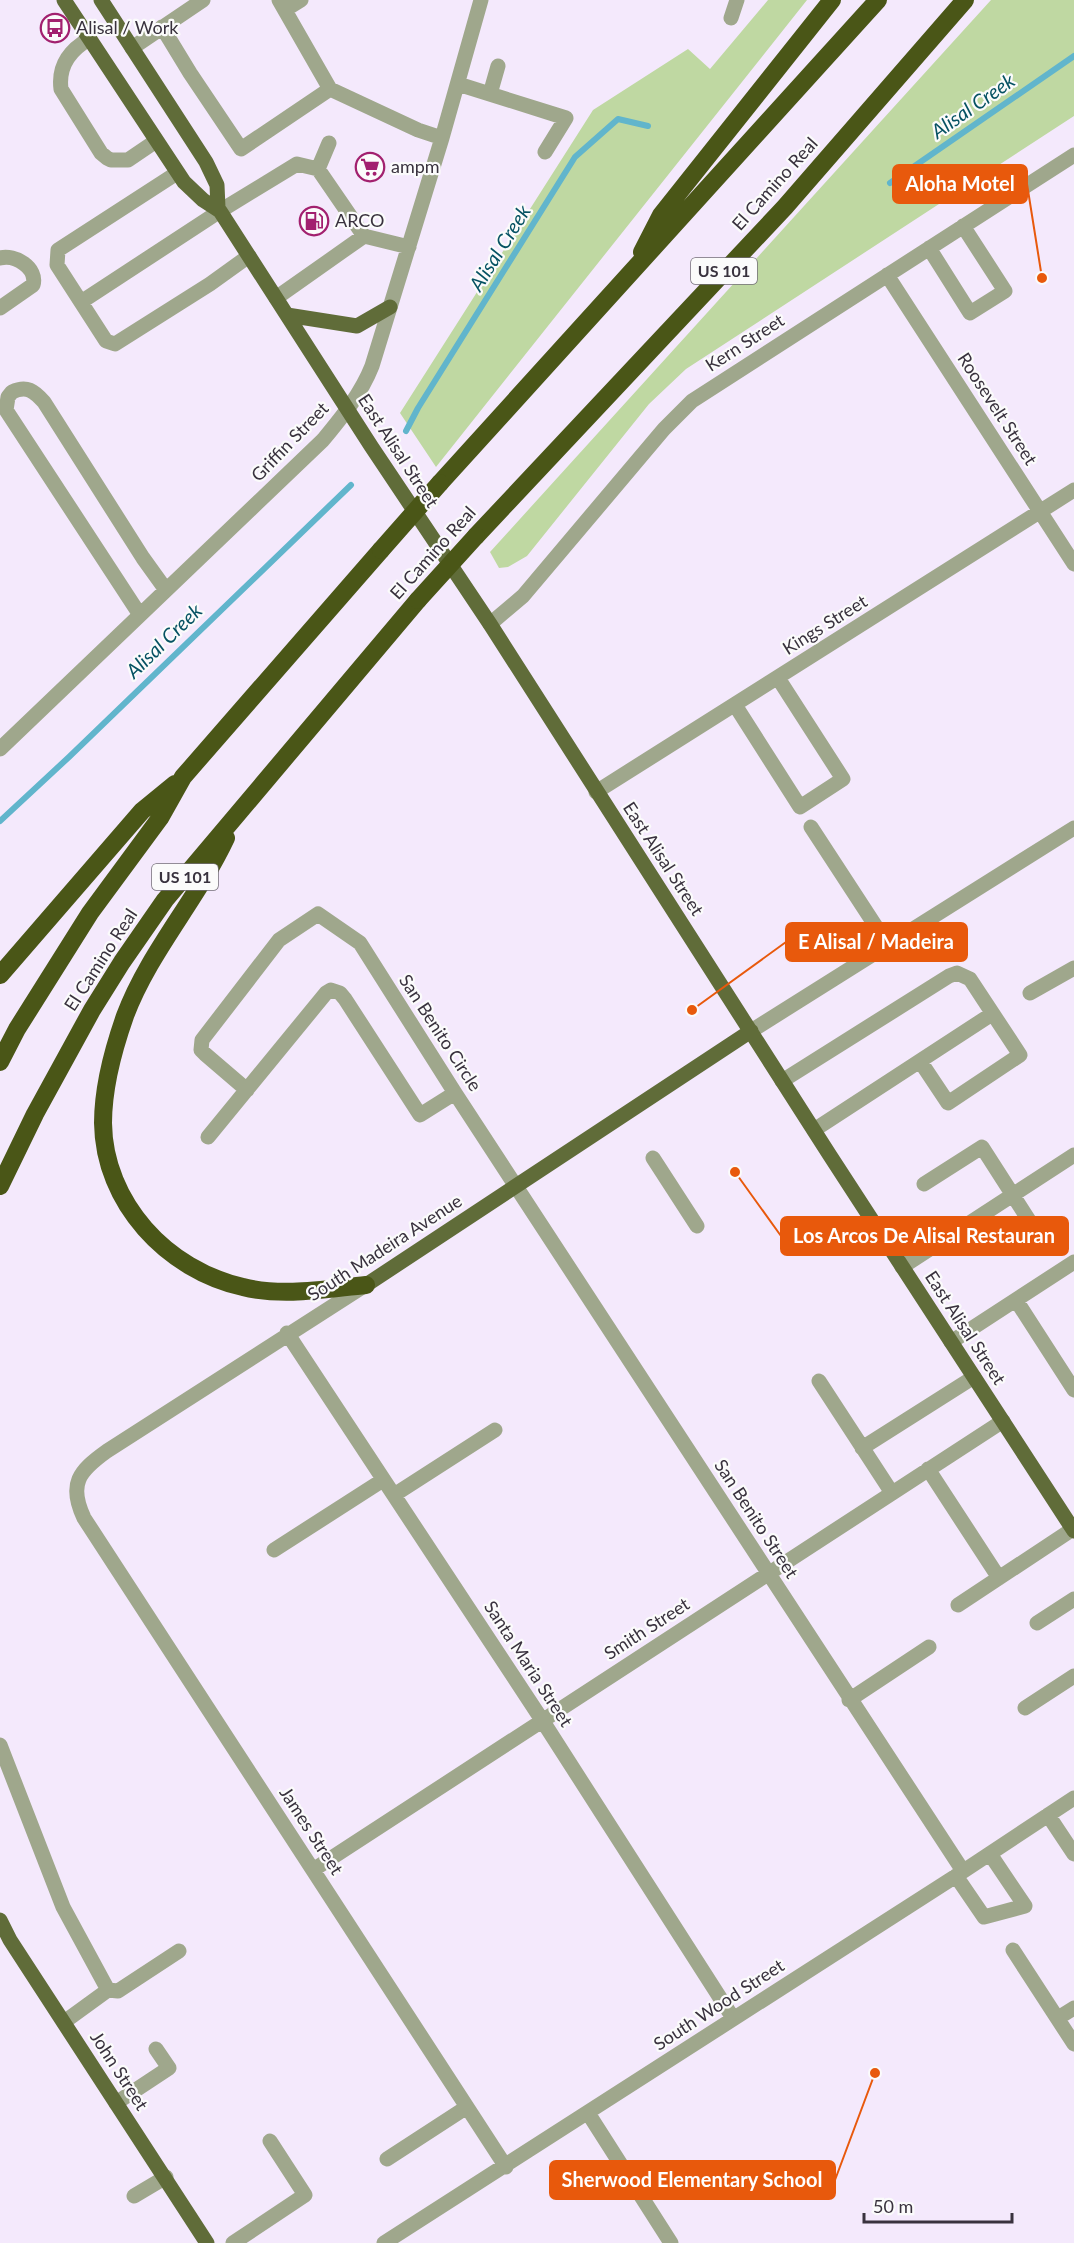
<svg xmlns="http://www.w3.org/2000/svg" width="1074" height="2243" font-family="Lato,sans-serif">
<rect width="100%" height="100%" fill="#f4e9fc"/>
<path fill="#bfd8a2" d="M768,0H807L436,467L400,413L593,110L688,49L710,69Z
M991,0H1074V116L686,369L649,404L527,556L508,567L499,568L490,552Z"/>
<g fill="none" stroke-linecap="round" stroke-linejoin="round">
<path stroke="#61b5cc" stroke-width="6" d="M890,183L1074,56
M406,431L418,408L575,157L618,119L648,126
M0,821L69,757L351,485"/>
<path stroke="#9fa78c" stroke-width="15" d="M279,0L330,89L418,130L442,138
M285,10L301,0
M731,18L737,0
M162,27L190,73L241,149L330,89
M89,39C70,50 58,66 61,89L101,153L107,158L111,160H128L156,141
M132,48L203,0
M458,84L566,118L545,152
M490,94L498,66
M329,143L318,169L364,236
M177,173L58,250L57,265L106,341L115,344L210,284L249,256
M929,248L970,313L1005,291L963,226
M0,258C15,254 38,268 33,285L0,308
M887,275L1074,564
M276,298L364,236L409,247
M81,302L220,211L297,164L318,169
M140,615L6,410L8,397L12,392C27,385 34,391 44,402L143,558L166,590
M490,624L523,596L664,429L692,401L1074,155
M735,705L800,807L843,779L778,678
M0,749L323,440C342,417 361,394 372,366L442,138L481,0
M596,792L1074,490
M811,827L888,945
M1030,993L1074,968
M751,1031L1074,828
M782,1081L949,976L957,973L970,979L1020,1055L948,1103L920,1061
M247,1090L205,1054L201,1050L202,1040L279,940L318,914L360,943L455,1093L963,1871
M814,1130L992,1014
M208,1137L326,993L331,990L340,993L345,999L420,1115L455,1093
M653,1158L697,1226
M924,1184L982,1147L1039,1236
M902,1267L1074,1155
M364,1286L107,1451C79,1471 68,1484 84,1518L506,2167
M1016,1300L1074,1390
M287,1333L542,1720L733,2018
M951,1342L1074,1262
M819,1381L892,1493
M862,1448L974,1377
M928,1469L999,1578
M394,1495L495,1430
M274,1550L383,1480
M958,1605L1073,1529
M1037,1623L1074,1599
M849,1700L929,1647
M1025,1708L1074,1676
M0,1745L63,1907L108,1990
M1048,1815L1074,1854
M313,1870L1003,1421
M956,1876L984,1917L1025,1906L990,1854
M1013,1950L1074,2044
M1058,2018L1074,2008
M64,2022L108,1990L118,1991L179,1951
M116,2103L169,2068L156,2049
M588,2113L671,2243
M387,2159L467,2107
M134,2196L166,2177
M233,2243L305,2195L270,2141
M384,2243L956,1876L1074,1798"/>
<path stroke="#606c39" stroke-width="15" d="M64,0L184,182L203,200L220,211L371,446L490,624L829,1154L1074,1531
M101,0L206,162L217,185L218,208
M287,315L357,326L390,307
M366,1285L751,1031
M0,1920L10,1940L207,2243"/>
<path stroke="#4a5617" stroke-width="18" d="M642,252L661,215L832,0
M440,483L878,0
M476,536L785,207L965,0
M226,838C197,900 149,952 125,1016C113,1050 103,1087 103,1123C104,1203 167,1270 243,1287C283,1297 325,1289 366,1285
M0,975L142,811L175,784
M0,1062L17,1029L90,913L160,818L183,777L381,550
M0,1186L35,1114L92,1010L122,962L165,900L418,600"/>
<path stroke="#4a5617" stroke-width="18" d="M381,550L440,483
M418,600L476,536"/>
</g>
<defs>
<g id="bus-ring" transform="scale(1.5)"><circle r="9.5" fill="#fbfbfb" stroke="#a2206f" stroke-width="1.5"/><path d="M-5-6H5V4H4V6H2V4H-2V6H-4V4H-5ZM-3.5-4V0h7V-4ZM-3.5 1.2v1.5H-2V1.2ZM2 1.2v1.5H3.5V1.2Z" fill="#a2206f"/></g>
<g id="supermarket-ring" transform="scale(1.5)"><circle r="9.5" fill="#fbfbfb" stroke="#a2206f" stroke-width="1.5"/><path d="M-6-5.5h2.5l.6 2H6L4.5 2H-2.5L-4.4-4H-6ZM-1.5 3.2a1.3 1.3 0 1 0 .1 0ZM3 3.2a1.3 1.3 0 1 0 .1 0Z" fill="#a2206f"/></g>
<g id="fuel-ring" transform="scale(1.5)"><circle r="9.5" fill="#fbfbfb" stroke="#a2206f" stroke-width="1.5"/><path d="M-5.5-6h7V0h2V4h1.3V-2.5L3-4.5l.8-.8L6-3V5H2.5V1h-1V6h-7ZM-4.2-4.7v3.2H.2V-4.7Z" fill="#a2206f"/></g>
</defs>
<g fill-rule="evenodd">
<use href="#bus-ring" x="55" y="28"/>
<use href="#supermarket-ring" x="370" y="167"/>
<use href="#fuel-ring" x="314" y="221"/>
</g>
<g text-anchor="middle" stroke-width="4.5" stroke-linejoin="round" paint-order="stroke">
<g fill="#fbfbfb" stroke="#736e77" stroke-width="1.5">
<rect x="691" y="258" width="66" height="26" rx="4.5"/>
<rect x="152" y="864" width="66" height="26" rx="4.5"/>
</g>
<g font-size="16" font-weight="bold" fill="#39323e">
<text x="724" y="277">US 101</text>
<text x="185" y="883">US 101</text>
</g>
<g font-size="18" fill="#39323e" stroke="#fbfbfb" text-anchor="start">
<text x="76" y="34">Alisal / Work</text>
<text x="391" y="173">ampm</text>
<text x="335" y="227">ARCO</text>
</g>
<g font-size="18" fill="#39323e" stroke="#fbfbfb">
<text transform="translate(775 184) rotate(-48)" y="6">El Camino Real</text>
<text transform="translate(745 343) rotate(-33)" y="6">Kern Street</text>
<text transform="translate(997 409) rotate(57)" y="6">Roosevelt Street</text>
<text transform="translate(290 442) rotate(-46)" y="6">Griffin Street</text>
<text transform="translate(398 451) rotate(57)" y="6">East Alisal Street</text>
<text transform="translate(433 553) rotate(-48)" y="6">El Camino Real</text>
<text transform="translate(825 625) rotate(-32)" y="6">Kings Street</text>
<text transform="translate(663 859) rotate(57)" y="6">East Alisal Street</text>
<text transform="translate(101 960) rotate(-57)" y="6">El Camino Real</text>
<text transform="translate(440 1033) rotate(57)" y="6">San Benito Circle</text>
<text transform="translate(385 1248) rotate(-33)" y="6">South Madeira Avenue</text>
<text transform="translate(965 1328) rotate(57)" y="6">East Alisal Street</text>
<text transform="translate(756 1519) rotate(57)" y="6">San Benito Street</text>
<text transform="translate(647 1629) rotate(-33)" y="6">Smith Street</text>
<text transform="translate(528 1664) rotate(57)" y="6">Santa Maria Street</text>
<text transform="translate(311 1831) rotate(57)" y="6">James Street</text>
<text transform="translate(719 2005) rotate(-33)" y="6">South Wood Street</text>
<text transform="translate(119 2071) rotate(57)" y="6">John Street</text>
</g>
<g font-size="20" font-style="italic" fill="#065263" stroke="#fbfbfb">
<text transform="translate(973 106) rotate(-35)" y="7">Alisal Creek</text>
<text transform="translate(500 248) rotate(-58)" y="7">Alisal Creek</text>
<text transform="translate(164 641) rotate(-44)" y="7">Alisal Creek</text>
</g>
</g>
<path fill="none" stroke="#e8590c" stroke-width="2" d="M1042 278L1027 184M692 1010L786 942M735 1172L781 1236M875 2073L835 2180"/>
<g fill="#e8590c" stroke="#fbfbfb" stroke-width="2">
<circle cx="1042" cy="278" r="6"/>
<circle cx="692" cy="1010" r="6"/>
<circle cx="735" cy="1172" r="6"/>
<circle cx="875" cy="2073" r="6"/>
</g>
<g fill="#e8590c" stroke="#e8590c" stroke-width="2">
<rect x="893" y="165" width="134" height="38" rx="6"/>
<rect x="786" y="923" width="181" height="38" rx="6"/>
<rect x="781" y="1217" width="287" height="38" rx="6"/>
<rect x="550" y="2161" width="285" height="38" rx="6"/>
</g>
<g font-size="20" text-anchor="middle" font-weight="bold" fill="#fff">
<text x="960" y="191">Aloha Motel</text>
<text x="876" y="949">E Alisal / Madeira</text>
<text x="924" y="1243">Los Arcos De Alisal Restauran</text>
<text x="692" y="2187">Sherwood Elementary School</text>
</g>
<path d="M864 2213v9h148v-9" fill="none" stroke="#39323e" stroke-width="3"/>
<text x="873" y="2213" font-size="18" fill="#39323e" stroke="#fbfbfb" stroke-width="4.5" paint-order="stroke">50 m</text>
</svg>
